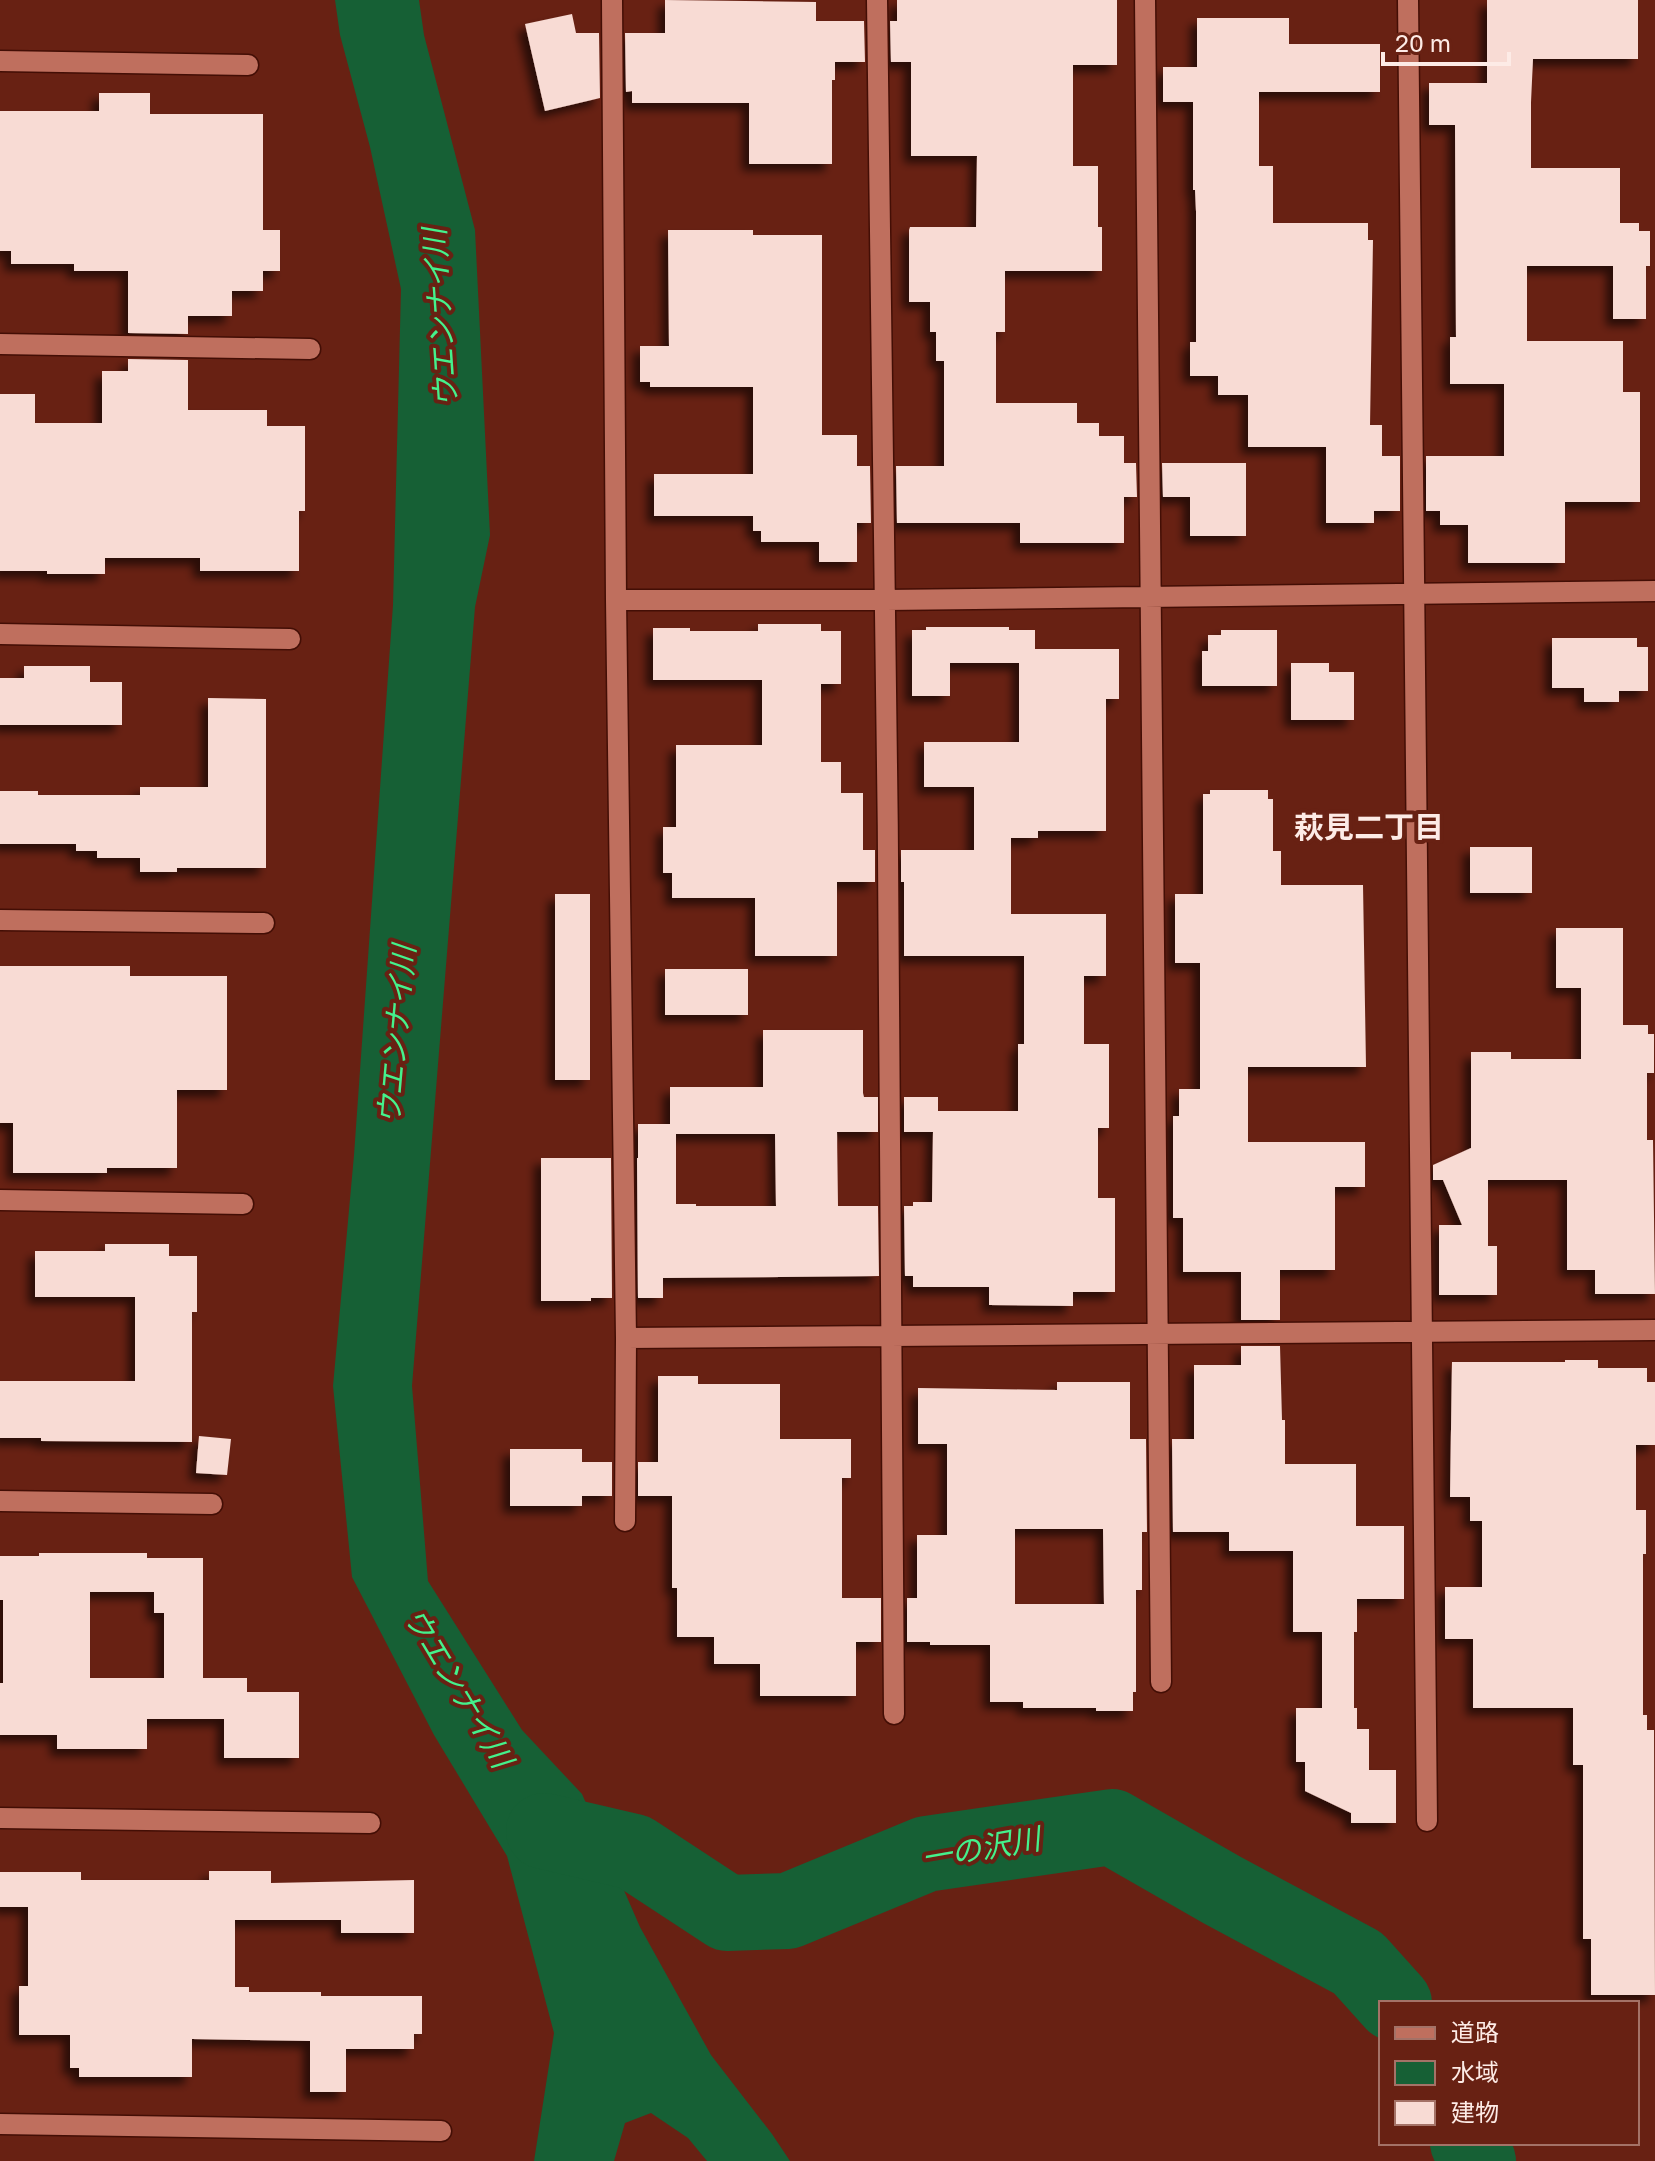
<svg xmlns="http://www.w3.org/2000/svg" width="1655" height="2161" font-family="'Golos Text','Noto Sans JP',sans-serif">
<defs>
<filter id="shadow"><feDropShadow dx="-7" dy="7" stdDeviation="4" flood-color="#0009"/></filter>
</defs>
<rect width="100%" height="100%" fill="#682113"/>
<path fill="#166035" d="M335,0H419L424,35L475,230L490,535L475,607L412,1386L428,1581L522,1730L582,1794L640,1927L711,2055L772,2134L790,2161H707L688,2138L651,2113L625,2123L614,2161H534L554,2033L507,1856L434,1735L352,1577L333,1386L354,1155L393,605L401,289L370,147L340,35Z"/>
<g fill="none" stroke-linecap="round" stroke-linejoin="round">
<path stroke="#166035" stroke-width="76" d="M544,1831L634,1852L727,1913L788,1911L926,1854L1112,1827L1222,1890L1358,1963L1394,2003
M1468,2143L1478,2161"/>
</g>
<path fill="#f8dbd4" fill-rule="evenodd" filter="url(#shadow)" d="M665,0L816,2V21H864L865,62H835V80H832V164H749V103H632V91L626,92L625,33H665Z
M897,0H1117V65H1073V166H1098V227H1102V271H1005V332H996V403H1077V423H1099V436H1124V463H1136L1137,497H1124V543H1020V523H897L896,466H944V361H936V332H930V302H909V230L910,227H976L977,156H911V62H891L890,21H897Z
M1487,0H1638V59H1533L1531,102V168H1620V223H1639V231H1650V266H1646V319H1613V266H1527V341H1623V392H1640V502H1565V563H1468V525H1440V511H1426V456H1504V384H1450V337H1456L1455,125H1429V83H1487Z
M572,14L576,33H599L600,98L545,111L525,24Z
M1197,18H1289V44H1380V92H1259V166H1273V223H1368V240H1373L1370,425H1382V456H1400V511H1374V523H1326V447H1248V395H1218V376H1190V342H1196V211L1195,190H1193V102H1163V67H1197Z
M99,93H150V114H263V230H280V271H263V291H232V316H188V334L128,333V271H74V264H11V251H0V111H99Z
M668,230H753V235H822V435H857V466H870L871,523H857V562H819V542H761V531H753V516H654V474H753V387H650V382H640V346H669Z
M128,359L188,360V410H267V426H305V511H299V571H200V558H105V574H47V571H0V394H35V423H102V371H128Z
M1162,463H1246V536H1190V497H1163Z
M758,624H821V631H841V684H821V762H841V793H863V850H875V882H837V956H755V898H672V873H663V827H676V745H762V680H653V628H690V631H758Z
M926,627H1009V630H1035V649H1119V699H1106V831H1038V838H1011V914H1106V976H1084V1044H1109V1128H1098V1198H1115V1292H1073V1306L989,1305V1287H913V1276H905L904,1206H913V1202H932L933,1132H904V1097H938V1111H1018V1044H1024V956H904V882H901V850H974V787H924V742H1019V663H950V696H912V630H926Z
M1221,630H1277V686H1202V651H1208V635H1221Z
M1552,638H1637V647H1648V691H1619V702H1584V688H1552Z
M1291,663H1329V672H1354V720H1291Z
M24,666H90V682H122V725H0V678H24Z
M208,698L266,699V868H177V872H140V858H97V851H76V844H0V791H38V795H140V787H208Z
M1210,790H1268V799H1273V851H1281V885H1363L1366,1067H1248V1142H1365V1187H1335V1270H1280V1320H1241V1272H1183V1218H1173V1116H1179V1089H1200V963H1175V894H1203V794H1210Z
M1470,847H1532V893H1470Z
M555,894H590V1080H555Z
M1556,928H1623V1025H1648V1034H1654V1073H1647V1140H1653L1655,1294H1595V1270H1567V1180H1488V1246H1497V1295H1439V1225H1462L1443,1180H1433V1165L1471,1148V1052H1511V1059H1581V988H1556Z
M0,966H130V976H227V1090H177V1168H107V1173H13V1123H0Z
M665,969H748V1015H665Z
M763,1030H863V1093L864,1097H878V1132H837L838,1206H878L879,1276L663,1278V1298H638L637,1158H638V1124H670V1087H763ZM676,1134H775L776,1206H696V1204H676Z
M541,1158H611L612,1298H591V1301H541Z
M105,1244H169V1256H197V1312H192V1442L41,1441V1438H0V1381H135V1297H35V1251H105Z
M1241,1346H1280L1282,1420H1285V1464H1356V1526H1404V1599H1357V1632H1354V1708H1357V1729H1369V1770H1396V1823H1351V1813L1305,1791V1762H1296V1708H1322V1632H1293V1551H1229V1532H1173L1172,1439H1194V1365H1241Z
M1565,1360H1598V1368H1647V1382H1655V1445H1636V1510H1646V1554H1643V1715H1647V1730H1654L1655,1995H1591V1939H1583V1765H1573V1708H1473V1639H1445V1587H1482V1521H1470V1497H1450L1452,1362H1565Z
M658,1376H698V1384H780V1439H851V1478H842V1598H881V1642H856V1696H760V1664H714V1637H677V1588H672V1496H638V1462H658Z
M1057,1382H1130V1439H1146L1147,1532H1142V1590H1136V1692H1133V1711H1096V1708H1023V1702H990V1645H930V1642H907V1598H917V1535H947V1444H918V1388L1057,1390ZM1015,1529H1103L1104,1604H1015Z
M199,1436L231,1439L227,1475L196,1473Z
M510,1449H582V1462H612V1496H582V1506H510Z
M39,1553H147V1558H203V1678H247V1692H299V1758H224V1719H147V1749H57V1735H0V1683H3V1600H0V1556H39ZM90,1592H154V1613H164V1678H90Z
M209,1871H271V1883L414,1880V1933H341V1920H235V1987H249V1992H321V1996H422V2034H414V2049H346V2092H310V2041L192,2039V2077H79V2068H70V2035H19V1986H28V1907H0V1872H81V1880H209Z"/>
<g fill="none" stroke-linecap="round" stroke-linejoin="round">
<g stroke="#430e05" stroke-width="23">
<path id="street" d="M612,0L616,600L626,1338L625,1521
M877,0C885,571 893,1143 894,1714
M1145,0L1161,1682
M1408,0L1427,1821
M0,61L248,65
M0,344L310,349
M616,600H886L1655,591
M0,634L290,639
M0,920L264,923
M0,1200L243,1204
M626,1338L1655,1330
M0,1501L212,1504
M0,1818L370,1823
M0,2124L441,2131"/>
</g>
<use href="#street" stroke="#bf6f5e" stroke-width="20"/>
</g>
<g text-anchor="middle" stroke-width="8" stroke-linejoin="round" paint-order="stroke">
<g font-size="30" font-style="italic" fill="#44f18c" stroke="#682113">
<text transform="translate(441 318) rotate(-94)" y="10">ウエンナイ川</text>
<text transform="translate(397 1035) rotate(-85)" y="10">ウエンナイ川</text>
<text transform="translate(458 1688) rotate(59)" y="10">ウエンナイ川</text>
<text transform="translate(981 1849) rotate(-10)" y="10">一の沢川</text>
</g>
<g font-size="30" font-weight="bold" fill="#fdebe6" stroke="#682113">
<text x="1369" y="838">萩見二丁目</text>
</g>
</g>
<rect x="1379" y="2001" width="260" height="144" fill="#682113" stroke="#a47267" stroke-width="2"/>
<rect x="1395" y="2027" width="40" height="12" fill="#bf6f5e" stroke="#a47267" stroke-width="2"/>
<text x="1451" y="2041" font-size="24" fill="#fdebe6">道路</text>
<rect x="1395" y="2061" width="40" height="24" fill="#166035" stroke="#a47267" stroke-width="2"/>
<text x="1451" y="2081" font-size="24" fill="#fdebe6">水域</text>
<rect x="1395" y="2101" width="40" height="24" fill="#f8dbd4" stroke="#a47267" stroke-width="2"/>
<text x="1451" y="2121" font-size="24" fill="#fdebe6">建物</text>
<path d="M1383 52v12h126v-12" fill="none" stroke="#fdebe6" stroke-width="4"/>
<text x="1395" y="52" font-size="24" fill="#fdebe6" stroke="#682113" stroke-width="6" paint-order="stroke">20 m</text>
</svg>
